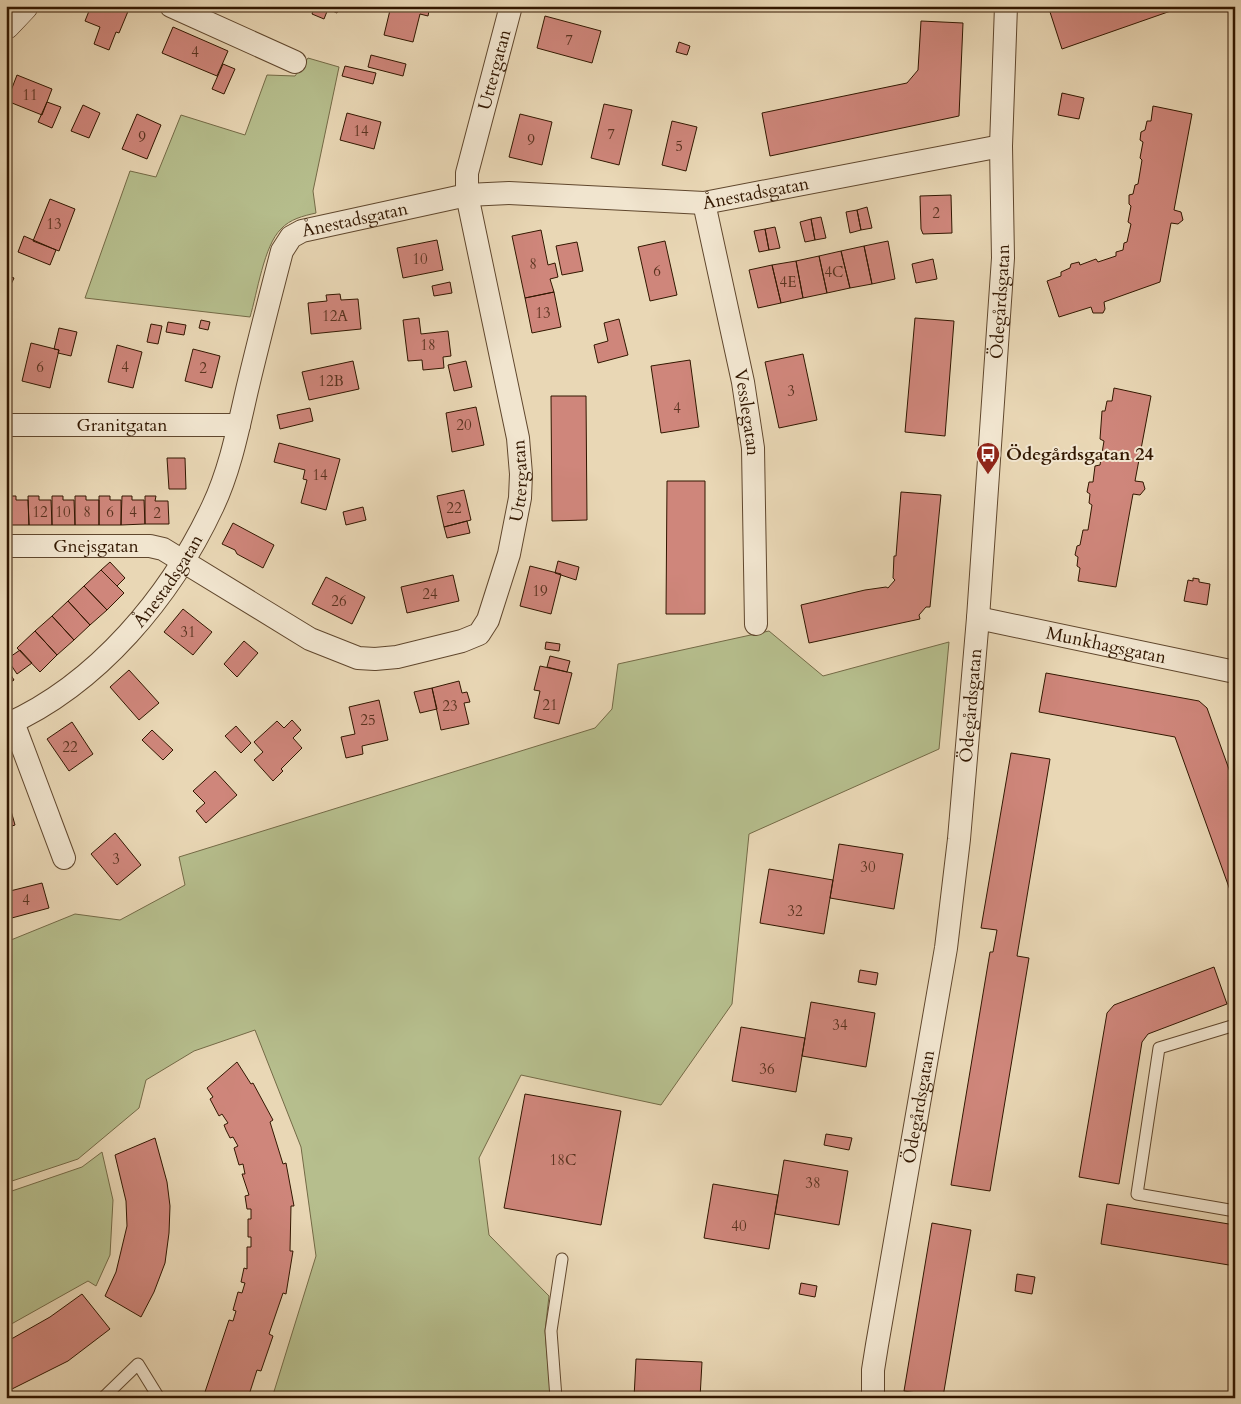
<svg xmlns="http://www.w3.org/2000/svg" width="1241" height="1404" font-family="Cardo,serif">
<rect width="100%" height="100%" fill="#e9d7b5"/>
<filter id="stains"><feTurbulence type="fractalNoise" baseFrequency=".004" numOctaves="4"/><feColorMatrix values="0 0 0 0 .2 0 0 0 0 .09 0 0 0 0 .02 0 0 0 .5 -.17"/></filter>
<radialGradient id="worn" r=".72"><stop offset=".6" stop-color="#630" stop-opacity="0"/><stop offset="1" stop-color="#630" stop-opacity=".3"/></radialGradient>
<path fill="#b6be8d" stroke="#746a46" d="M308,58L339,67L313,191L316,213C303,216 290,219 281,229C264,245 257,294 250,317L85,298L130,171L156,177L181,115L245,135L267,75L295,76Z
M769,631L823,676L949,642L939,749L749,834L732,1004L661,1105L521,1075L479,1158L489,1235L549,1296L545,1331L550,1389L549,1398H272L316,1256L301,1147L255,1030L194,1051L146,1080L139,1108L78,1159L6,1183V942L75,914L120,920L185,885L179,857L595,728L612,709L618,664Z
M102,1152L113,1200L110,1255L96,1286L88,1281L6,1327V1193L82,1167Z"/>
<path fill="#cf867b" stroke="#321700" d="M91,6H123L129,9L119,33L116,32L109,50L94,44L100,27L85,21Z
M315,6H340L337,13L328,9L324,19L312,14Z
M391,6H430L428,16L420,14L413,42L384,35Z
M1185,6L1062,49L1050,12L1064,6Z
M545,16L601,31L592,63L537,48Z
M921,21L963,23L959,116L770,156L762,113L907,83L918,70Z
M173,27L228,51L217,76L162,53Z
M679,42L690,46L687,55L676,52Z
M371,55L406,64L403,76L368,67Z
M223,64L235,69L224,94L212,89Z
M345,66L376,73L373,84L342,76Z
M17,75L52,89L42,115L7,101Z
M1062,93L1084,98L1079,119L1058,115Z
M47,102L61,107L52,128L38,122Z
M604,104L632,110L619,165L591,158Z
M83,105L100,113L89,138L71,131Z
M1153,106L1192,114L1174,210L1181,212L1183,220L1178,224L1171,223L1160,282L1104,302L1105,309L1103,313H1093L1091,307L1059,317L1047,281L1061,276V272L1070,268L1071,264L1079,262L1080,265L1096,259L1098,262L1116,256V252L1123,250L1124,243L1127,242L1131,224L1128,222L1131,206L1129,204V195L1133,194L1135,185L1138,184L1142,160L1140,158L1143,142L1140,140L1141,132L1145,130L1147,121H1151Z
M347,113L381,122L374,149L340,140Z
M137,114L161,125L147,159L122,149Z
M520,114L552,122L542,165L509,157Z
M672,121L697,127L686,171L662,165Z
M951,195L952,233L923,234L921,229L920,196Z
M50,199L75,209L59,251L33,241Z
M867,207L872,228L861,230L857,210Z
M857,210L861,230L850,233L846,212Z
M821,217L826,238L815,240L811,219Z
M811,219L815,240L805,242L800,222Z
M775,227L780,248L769,250L765,229Z
M765,229L769,250L759,252L754,231Z
M541,230L548,265L555,263L558,277L550,279L554,292L525,298L512,236Z
M24,236L56,250L50,265L18,252Z
M437,240L443,270L403,278L397,248Z
M665,241L677,295L650,301L638,247Z
M888,241L895,279L872,284L864,246Z
M577,242L583,271L562,275L556,246Z
M864,246L872,284L850,288L841,251Z
M841,251L850,288L827,293L819,256Z
M819,256L827,293L803,298L796,261Z
M933,259L937,279L916,283L912,264Z
M796,261L803,298L781,303L772,265Z
M772,265L781,303L758,308L749,270Z
M6,275L14,278L6,295Z
M450,282L452,293L434,296L432,286Z
M554,292L561,327L532,333L525,298Z
M340,294L341,300L358,299L361,329L311,334L308,303L327,301L326,295Z
M419,318L421,334L448,331L451,356L443,357L444,368L423,370L422,360L408,361L403,320Z
M915,318L954,321L945,436L905,432Z
M619,319L628,355L598,363L594,345L608,341L604,323Z
M201,320L210,322L208,330L199,328Z
M168,322L186,325L184,335L166,332Z
M151,324L162,326L158,344L147,342Z
M59,328L77,332L71,356L58,353L59,350L54,349Z
M31,343L59,350L50,388L22,381Z
M117,345L142,352L133,388L108,382Z
M193,349L220,356L212,388L185,381Z
M803,354L817,420L779,428L765,362Z
M690,360L699,427L661,433L651,366Z
M353,361L359,389L309,400L302,372Z
M466,361L472,387L454,391L448,365Z
M1114,388L1151,396L1135,481L1143,482L1145,489L1140,495L1133,494L1116,587L1078,581L1080,568L1077,566L1078,557L1075,555L1077,546L1080,545L1083,530H1088L1092,505L1089,503L1090,494L1087,492L1089,482H1093L1095,466L1100,465L1104,441L1100,439L1102,411H1105L1107,401H1112Z
M551,396H586L587,520L552,521Z
M476,407L484,445L452,452L446,413Z
M310,408L313,421L280,429L277,415Z
M279,443L340,459L326,510L301,503L307,480L303,479L305,470L274,462Z
M167,458H185L186,489H169Z
M667,481H705V614H666Z
M464,490L471,520L444,527L437,496Z
M901,492L941,495L930,607H926L919,615L920,619L809,643L801,605L865,590L886,587L888,588L895,580L893,578L894,556H896Z
M6,496H16V500H28L29,525H6Z
M28,496H39V500H51L52,525H29Z
M52,496H63V500H74L75,525H52Z
M75,496H86V500H99V525H75Z
M99,496H110V500H121V525H99Z
M122,496H132V500H144L145,524L121,525Z
M145,496H156L155,501H168L169,524H145Z
M363,507L366,520L346,525L343,512Z
M467,521L470,533L447,538L444,527Z
M233,523L274,545L263,568L237,554L235,550L222,544Z
M558,561L579,567L576,580L555,573Z
M110,562L125,578L117,586L101,570Z
M530,566L561,574L551,614L520,606Z
M101,570L124,593L107,610L84,586Z
M453,575L459,601L407,613L401,587Z
M326,577L365,597L352,624L312,604Z
M1193,578L1199,579V582L1210,584L1207,605L1184,601L1188,580L1193,581Z
M84,586L107,610L90,625L68,601Z
M68,601L90,625L74,640L52,616Z
M183,609L212,632L193,655L164,632Z
M52,616L74,640L57,655L35,631Z
M35,631L57,655L40,672L17,648Z
M244,641L258,653L237,677L224,664Z
M546,642L560,644L559,651L545,649Z
M20,650L32,663L17,674L7,659Z
M550,656L570,661L567,672L547,667Z
M540,666L572,673L559,724L534,718L540,691L534,690Z
M6,667L14,680L6,685Z
M129,670L159,703L139,720L110,687Z
M1046,673L1199,701L1207,708L1235,786V904L1175,737L1039,712Z
M459,681L462,693L467,692L470,702L464,703L469,724L441,730L432,688Z
M432,688L437,709L420,713L414,692Z
M379,700L388,740L362,746L363,754L346,758L341,737L355,734L349,707Z
M292,720L301,730L293,738L302,748L281,769L283,771L273,781L254,760L263,752L254,742L277,721L284,728Z
M72,722L93,754L69,771L47,739Z
M236,726L251,743L241,753L225,736Z
M152,730L173,750L163,760L142,740Z
M1011,753L1050,759L1017,956L1029,958L990,1191L951,1185L990,952H993L997,930L981,928Z
M215,771L237,795L206,823L196,811L205,803L193,791Z
M6,793L15,825L6,828Z
M115,833L141,865L117,885L91,854Z
M839,844L903,854L894,909L830,898Z
M769,869L833,880L824,934L760,923Z
M42,883L49,908L8,919L6,892Z
M1214,967L1227,1004L1148,1034L1142,1042L1119,1184L1079,1177L1107,1013L1114,1005Z
M860,970L878,973L876,985L858,982Z
M811,1002L875,1013L866,1067L802,1056Z
M741,1027L805,1038L796,1092L732,1081Z
M237,1062L251,1084L253,1083L273,1120L270,1122L283,1164L286,1163L294,1206H291L290,1251H293L286,1294L283,1293L269,1334L273,1336L261,1371L257,1370L248,1398H203L229,1320L233,1321L236,1311L233,1310L238,1292L242,1293L245,1283L241,1282L244,1268L247,1269V1247H251V1237H248V1219H251V1209H247L245,1196L249,1195L242,1174H245L243,1164L239,1165L234,1148L238,1146L233,1137L230,1138L226,1130L224,1125L228,1123L222,1114L219,1116L210,1099L213,1097L207,1088Z
M525,1094L621,1111L601,1225L504,1208Z
M826,1134L852,1138L849,1150L824,1145Z
M155,1138L167,1182L170,1206L169,1233L165,1263L154,1292L141,1317L105,1296L116,1272L127,1226L126,1201L115,1155Z
M784,1160L848,1171L839,1225L775,1214Z
M713,1184L778,1195L769,1249L704,1238Z
M1107,1204L1235,1225V1266L1101,1244Z
M932,1223L971,1230L943,1397L904,1391Z
M1017,1274L1035,1277L1032,1294L1015,1291Z
M801,1283L817,1286L815,1297L799,1294Z
M82,1294L110,1329L68,1361L6,1392V1342L50,1317Z
M636,1359L702,1362L700,1398H634Z"/>
<g fill="none" stroke-linecap="round" stroke-linejoin="round">
<g stroke="#60472d" stroke-width="13">
<path id="lane" d="M1235,1025L1159,1048L1137,1194L1235,1211
M103,1398L138,1364L159,1398
M556,1398L551,1331L562,1259"/>
</g>
<g stroke="#60472d" stroke-width="24">
<g id="street">
<path d="M171,6L295,62"/>
<path id="s1" d="M704,203L743,382L753,448L756,624"/>
<path id="s2" d="M6,425H239"/>
<path id="s3" d="M6,546H150L163,549L310,639L358,658L375,659L397,657L462,641L479,634L488,620L509,554L520,498L521,474L518,438L467,195V173L511,6"/>
<path id="s4" d="M978,618L1235,672"/>
<path d="M13,722L64,858"/>
<path id="s5" d="M6,725C98,684 171,596 213,506C230,470 238,429 247,390C258,344 270,297 282,251L291,237L302,231L467,195L509,193L704,203L1001,146"/>
<path id="s6" d="M873,1398V1370L877,1345L946,948L959,839L978,618L1003,258L1001,146L1006,6"/>
</g>
</g>
<g stroke="#321700" stroke-width="29">
<path id="secondary" d="M6,25L24,6"/>
</g>
<use href="#lane" stroke="#f1e5cf" stroke-width="11"/>
<use href="#street" stroke="#f1e5cf" stroke-width="22"/>
<use href="#secondary" stroke="#f1e5cf" stroke-width="28"/>
</g>
<defs>
<g id="bus-pin" transform="scale(1.25)"><path d="M0 17L-7.5 6A9.5 9.5 0 1 1 7.5 6Z" fill="#8f2418" stroke="#f1e5cf"/><path d="M-5-6H5V4H4V6H2V4H-2V6H-4V4H-5ZM-3.5-4V0h7V-4ZM-3.5 1.2v1.5H-2V1.2ZM2 1.2v1.5H3.5V1.2Z" fill="#fff"/></g>
</defs>
<g fill-rule="evenodd">
<use href="#bus-pin" x="988" y="454"/>
</g>
<g text-anchor="middle" stroke-width="4" stroke-linejoin="round" paint-order="stroke">
<g font-size="15" fill="#59331f">
<text x="569" y="45">7</text>
<text x="195" y="57">4</text>
<text x="30" y="100">11</text>
<text x="361" y="136">14</text>
<text x="611" y="139">7</text>
<text x="142" y="142">9</text>
<text x="531" y="145">9</text>
<text x="679" y="151">5</text>
<text x="936" y="218">2</text>
<text x="54" y="229">13</text>
<text x="420" y="264">10</text>
<text x="533" y="269">8</text>
<text x="657" y="276">6</text>
<text x="834" y="277">4C</text>
<text x="788" y="287">4E</text>
<text x="543" y="318">13</text>
<text x="335" y="321">12A</text>
<text x="428" y="350">18</text>
<text x="40" y="372">6</text>
<text x="125" y="372">4</text>
<text x="203" y="373">2</text>
<text x="331" y="386">12B</text>
<text x="791" y="396">3</text>
<text x="677" y="413">4</text>
<text x="464" y="430">20</text>
<text x="320" y="480">14</text>
<text x="454" y="513">22</text>
<text x="40" y="517">12</text>
<text x="63" y="517">10</text>
<text x="87" y="517">8</text>
<text x="110" y="517">6</text>
<text x="133" y="517">4</text>
<text x="157" y="518">2</text>
<text x="540" y="596">19</text>
<text x="430" y="599">24</text>
<text x="339" y="606">26</text>
<text x="188" y="637">31</text>
<text x="550" y="710">21</text>
<text x="450" y="711">23</text>
<text x="368" y="725">25</text>
<text x="70" y="752">22</text>
<text x="116" y="864">3</text>
<text x="868" y="872">30</text>
<text x="26" y="905">4</text>
<text x="795" y="916">32</text>
<text x="840" y="1030">34</text>
<text x="767" y="1074">36</text>
<text x="563" y="1165">18C</text>
<text x="813" y="1188">38</text>
<text x="739" y="1231">40</text>
</g>
<g font-size="18" fill="#321700" stroke="#f1e5cf">
<text dy="6" stroke="none"><textPath href="#s3" startOffset="1086">Uttergatan</textPath></text>
<text dy="6" stroke="none"><textPath href="#s5" startOffset="1060">Ånestadsgatan</textPath></text>
<text dy="6" stroke="none"><textPath href="#s5" startOffset="655">Ånestadsgatan</textPath></text>
<text dy="6" stroke="none"><textPath href="#s6" startOffset="1105">Ödegårdsgatan</textPath></text>
<text dy="6" stroke="none"><textPath href="#s1" startOffset="214">Vesslegatan</textPath></text>
<text dy="6" stroke="none"><textPath href="#s2" startOffset="116">Granitgatan</textPath></text>
<text dy="6" stroke="none"><textPath href="#s3" startOffset="666">Uttergatan</textPath></text>
<text dy="6" stroke="none"><textPath href="#s3" startOffset="90">Gnejsgatan</textPath></text>
<text dy="6" stroke="none"><textPath href="#s5" startOffset="220">Ånestadsgatan</textPath></text>
<text dy="6" stroke="none"><textPath href="#s4" startOffset="131">Munkhagsgatan</textPath></text>
<text dy="6" stroke="none"><textPath href="#s6" startOffset="700">Ödegårdsgatan</textPath></text>
<text dy="6" stroke="none"><textPath href="#s6" startOffset="295">Ödegårdsgatan</textPath></text>
</g>
<g font-size="18" font-weight="bold" fill="#321700" stroke="#f1e5cf" text-anchor="start">
<text x="1006" y="460">Ödegårdsgatan 24</text>
</g>
</g>
<rect width="1241" height="1404" fill="none" stroke="#e9d7b5" stroke-width="25"/>
<rect x="8" y="8" width="1226" height="1389" fill="none" stroke="#321700" stroke-width="2.5"/>
<rect x="12" y="12" width="1216" height="1379" fill="none" stroke="#321700"/>
<rect width="100%" height="100%" filter="url(#stains)"/>
<rect width="100%" height="100%" fill="url(#worn)"/>
</svg>
